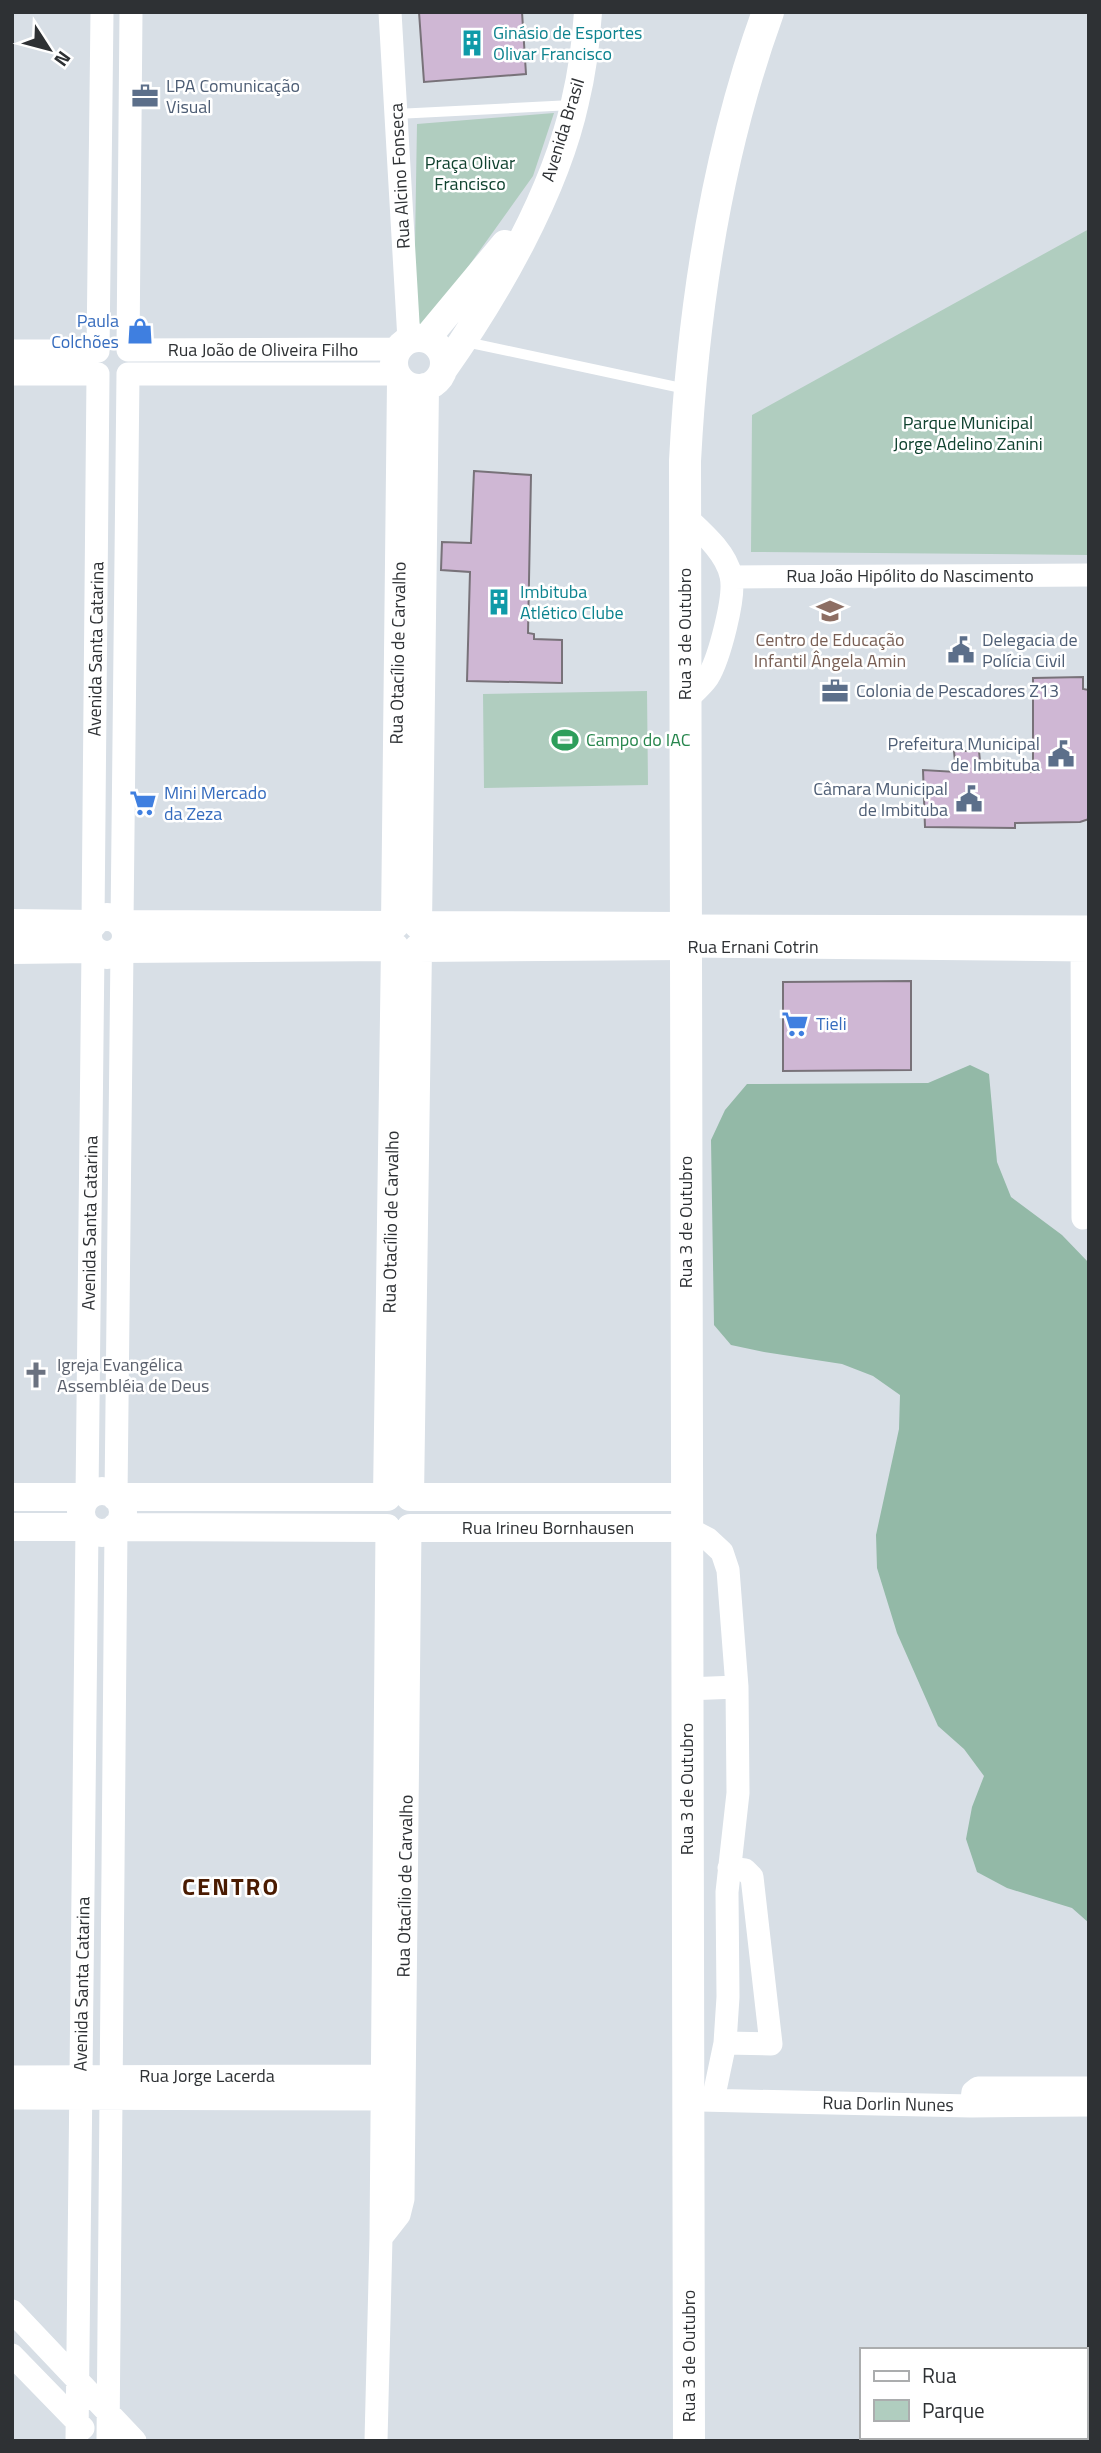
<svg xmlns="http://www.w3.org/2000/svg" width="1101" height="2453" font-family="'Titillium Web',sans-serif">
<rect width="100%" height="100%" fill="#d8dfe6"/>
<path fill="#b0cdbf" d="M554,113L533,176L438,309L421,325L415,318L414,305L417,124Z
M1089,229V555L751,552L752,415Z
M647,691L648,785L484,788L483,694Z"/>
<path fill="#93b9a7" d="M970,1065L989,1074L997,1162L1011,1197L1062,1235L1089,1263V1923L1072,1908L1007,1888L977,1872L966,1839L972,1807L984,1776L964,1749L938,1726L897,1633L877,1568L876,1535L899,1429L900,1395L873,1376L842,1364L764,1352L731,1345L714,1325L711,1140L725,1110L747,1084L928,1083Z"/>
<path fill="#cfb7d4" stroke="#787279" stroke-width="2" d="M419,12H522L526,74L424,82Z
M474,471L531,475L528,633L534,634V639L562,640V683L467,681L470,572L441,570L442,542L471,543Z
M1083,677V689L1089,690V819L1080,822L1015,823V828L925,827L923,770L956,772L954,751H979L981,771L1033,772V678Z
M911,981V1070L783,1071V982Z"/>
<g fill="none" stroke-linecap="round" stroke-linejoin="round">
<path stroke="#fff" stroke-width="10" d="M396,114L572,105
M466,342L686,389"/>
<path stroke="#fff" stroke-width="23" d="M131,12L128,350L398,349
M390,12L409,340
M12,351H98L102,12
M12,374H98L93,924
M685,516C702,532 726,552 731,576C736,596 719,659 708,677C702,686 692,694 685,701
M732,577L1089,575
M122,924L128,374H396
M686,926L1089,927
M1082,934L1083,1218
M686,946L1089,950
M87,1497L93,949
M116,1497L122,949
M687,1528L708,1539L722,1552L728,1570L737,1687L738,1793L727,1892L728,1997L725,2043L713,2100
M686,1689L737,1687
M725,2043L771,2044L752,1877L745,1870L729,1868
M12,2077L396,2076
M12,2098L394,2099
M700,2100L971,2106L1089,2105
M971,2106L973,2092L978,2088H1089
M381,2238L399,2215L403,2199L410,1528
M12,2311L135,2441
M12,2355L83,2428
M77,2441L87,1527
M108,2441L116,1527
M376,2441L381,2238L387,1528"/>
<path stroke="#fff" stroke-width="28" d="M394 363a25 25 0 1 1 50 0a25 25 0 1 1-50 0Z
M426,339L505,244
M443,370C496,295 555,193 575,102C582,73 586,43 588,12
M425,387L418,925L686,926
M88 936a19 19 0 1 1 38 0a19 19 0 1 1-38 0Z
M12,923L93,924
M122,924L395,925L401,381
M12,950L93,949
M81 1512a21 21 0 1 1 42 0a21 21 0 1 1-42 0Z
M12,1497H87
M116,1497H387L395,947L122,949
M686,1497H410L418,948L686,946
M12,1527H87
M116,1527L387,1528
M410,1528H687"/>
<path stroke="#fff" stroke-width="32" d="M689,2441L685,461C693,309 716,155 768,12"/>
</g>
<defs>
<g id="building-bare" transform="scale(2.1)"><path d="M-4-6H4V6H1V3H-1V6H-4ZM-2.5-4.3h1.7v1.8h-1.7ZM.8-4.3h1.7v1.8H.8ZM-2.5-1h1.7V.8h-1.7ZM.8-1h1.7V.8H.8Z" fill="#0f9aa8" stroke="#fff" stroke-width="2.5" paint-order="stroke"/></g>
<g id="office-bare" transform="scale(2.1)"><path d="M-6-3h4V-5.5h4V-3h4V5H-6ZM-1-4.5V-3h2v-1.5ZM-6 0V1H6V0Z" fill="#5c6f8a" stroke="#fff" stroke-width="2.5" paint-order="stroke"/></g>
<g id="shop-bare" transform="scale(2.1)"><path d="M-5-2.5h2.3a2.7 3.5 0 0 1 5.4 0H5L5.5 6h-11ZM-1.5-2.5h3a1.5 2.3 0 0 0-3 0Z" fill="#3f7fe0" stroke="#fff" stroke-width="2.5" paint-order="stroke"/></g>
<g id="school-bare" transform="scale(2.1)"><path d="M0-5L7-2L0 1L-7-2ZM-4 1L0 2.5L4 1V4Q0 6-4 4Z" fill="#8d6e63" stroke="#fff" stroke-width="2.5" paint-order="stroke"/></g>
<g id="civic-bare" transform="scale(2.1)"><path d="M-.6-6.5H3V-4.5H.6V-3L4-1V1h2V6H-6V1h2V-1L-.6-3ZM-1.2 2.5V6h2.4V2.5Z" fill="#5c6f8a" stroke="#fff" stroke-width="2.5" paint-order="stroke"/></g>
<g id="stadium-bare" transform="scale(2.1)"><path d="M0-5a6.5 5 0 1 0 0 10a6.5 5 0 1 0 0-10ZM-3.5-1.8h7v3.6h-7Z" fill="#2e9e5b" stroke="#fff" stroke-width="2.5" paint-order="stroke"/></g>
<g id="supermarket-bare" transform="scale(2.1)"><path d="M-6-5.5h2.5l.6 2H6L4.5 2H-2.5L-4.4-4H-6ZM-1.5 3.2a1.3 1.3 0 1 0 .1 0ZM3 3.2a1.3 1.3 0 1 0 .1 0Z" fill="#3f7fe0" stroke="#fff" stroke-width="2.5" paint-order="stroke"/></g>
<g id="church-bare" transform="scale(2.1)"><path d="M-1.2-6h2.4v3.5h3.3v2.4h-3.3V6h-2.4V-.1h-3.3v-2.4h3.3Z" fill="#6b7280" stroke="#fff" stroke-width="2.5" paint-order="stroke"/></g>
</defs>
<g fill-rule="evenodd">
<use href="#building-bare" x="472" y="43"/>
<use href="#office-bare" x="145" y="96"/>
<use href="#shop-bare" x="140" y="331"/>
<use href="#building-bare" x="499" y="602"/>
<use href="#school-bare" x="830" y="611"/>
<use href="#civic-bare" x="961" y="650"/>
<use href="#office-bare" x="835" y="691"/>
<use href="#stadium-bare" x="565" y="740"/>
<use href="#civic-bare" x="1061" y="754"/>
<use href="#civic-bare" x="969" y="799"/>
<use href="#supermarket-bare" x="143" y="803"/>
<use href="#supermarket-bare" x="795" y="1024"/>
<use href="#church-bare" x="36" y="1375"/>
</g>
<g text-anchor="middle" stroke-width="5" stroke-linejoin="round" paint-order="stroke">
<g font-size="18" fill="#0d838f" stroke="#fff" text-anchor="start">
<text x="493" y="39">Ginásio de Esportes<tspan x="493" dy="21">Olivar Francisco</tspan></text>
<text x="520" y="598">Imbituba<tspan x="520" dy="21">Atlético Clube</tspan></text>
</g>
<g font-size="18" fill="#4e5e75" stroke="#fff" text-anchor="start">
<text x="166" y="92">LPA Comunicação<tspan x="166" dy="21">Visual</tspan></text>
<text x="982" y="646">Delegacia de<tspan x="982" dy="21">Polícia Civil</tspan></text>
<text x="856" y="697">Colonia de Pescadores Z13</text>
<text x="1040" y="750" text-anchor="end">Prefeitura Municipal<tspan x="1040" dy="21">de Imbituba</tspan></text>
<text x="948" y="795" text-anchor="end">Câmara Municipal<tspan x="948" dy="21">de Imbituba</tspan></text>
</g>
<g font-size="18" fill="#2e3134" stroke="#fff">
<text transform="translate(563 130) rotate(-73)" y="6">Avenida Brasil</text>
<text transform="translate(400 176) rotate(-93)" y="6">Rua Alcino Fonseca</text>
<text x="263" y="356">Rua João de Oliveira Filho</text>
<text x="910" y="582">Rua João Hipólito do Nascimento</text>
<text transform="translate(685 634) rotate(-90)" y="6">Rua 3 de Outubro</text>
<text transform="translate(96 649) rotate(-89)" y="6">Avenida Santa Catarina</text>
<text transform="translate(398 653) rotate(-89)" y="6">Rua Otacílio de Carvalho</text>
<text x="753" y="953">Rua Ernani Cotrin</text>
<text transform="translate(391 1222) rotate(-89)" y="6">Rua Otacílio de Carvalho</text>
<text transform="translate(686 1222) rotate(-90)" y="6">Rua 3 de Outubro</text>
<text transform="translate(90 1223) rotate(-89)" y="6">Avenida Santa Catarina</text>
<text x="548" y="1534">Rua Irineu Bornhausen</text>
<text transform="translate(687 1789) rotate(-90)" y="6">Rua 3 de Outubro</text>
<text transform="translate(405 1886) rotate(-89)" y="6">Rua Otacílio de Carvalho</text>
<text transform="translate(82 1984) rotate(-89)" y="6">Avenida Santa Catarina</text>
<text x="207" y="2082">Rua Jorge Lacerda</text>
<text transform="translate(888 2104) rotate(1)" y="6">Rua Dorlin Nunes</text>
<text transform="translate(689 2356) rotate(-90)" y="6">Rua 3 de Outubro</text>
</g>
<g font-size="18" fill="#10422f" stroke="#fff">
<text x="470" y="169">Praça Olivar<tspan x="470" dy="21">Francisco</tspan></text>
<text x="968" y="429">Parque Municipal<tspan x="968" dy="21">Jorge Adelino Zanini</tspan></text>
</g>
<g font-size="18" fill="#366cbe" stroke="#fff" text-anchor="start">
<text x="119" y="327" text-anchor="end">Paula<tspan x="119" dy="21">Colchões</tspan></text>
<text x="164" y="799">Mini Mercado<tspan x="164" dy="21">da Zeza</tspan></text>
<text x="816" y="1030">Tieli</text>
</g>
<g font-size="18" fill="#785e54" stroke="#fff">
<text x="830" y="646">Centro de Educação<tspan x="830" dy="21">Infantil Ângela Amin</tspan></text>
</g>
<g font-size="18" fill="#27864d" stroke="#fff" text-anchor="start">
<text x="586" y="746">Campo do IAC</text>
</g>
<g font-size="18" fill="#5b616d" stroke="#fff" text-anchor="start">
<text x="57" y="1371">Igreja Evangélica<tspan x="57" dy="21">Assembléia de Deus</tspan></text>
</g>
<g font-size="24" font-weight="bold" letter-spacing="2" fill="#4a1b01" stroke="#fff">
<text x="231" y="1895">CENTRO</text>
</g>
</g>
<rect width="1101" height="2453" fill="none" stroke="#2e3134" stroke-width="28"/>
<rect x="860" y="2348" width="228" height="91" fill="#ffffff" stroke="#abadae" stroke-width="2"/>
<rect x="874" y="2371" width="35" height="10" fill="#ffffff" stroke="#abadae" stroke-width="2"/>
<text x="922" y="2383" font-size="21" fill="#2e3134">Rua</text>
<rect x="874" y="2400" width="35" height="21" fill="#b0cdbf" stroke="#abadae" stroke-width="2"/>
<text x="922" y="2418" font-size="21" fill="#2e3134">Parque</text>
<g transform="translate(49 49) rotate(126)" stroke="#ffffff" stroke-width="5" paint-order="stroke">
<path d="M0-5L12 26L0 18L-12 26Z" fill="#2e3134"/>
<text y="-10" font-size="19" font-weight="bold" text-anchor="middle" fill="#2e3134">N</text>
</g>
</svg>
